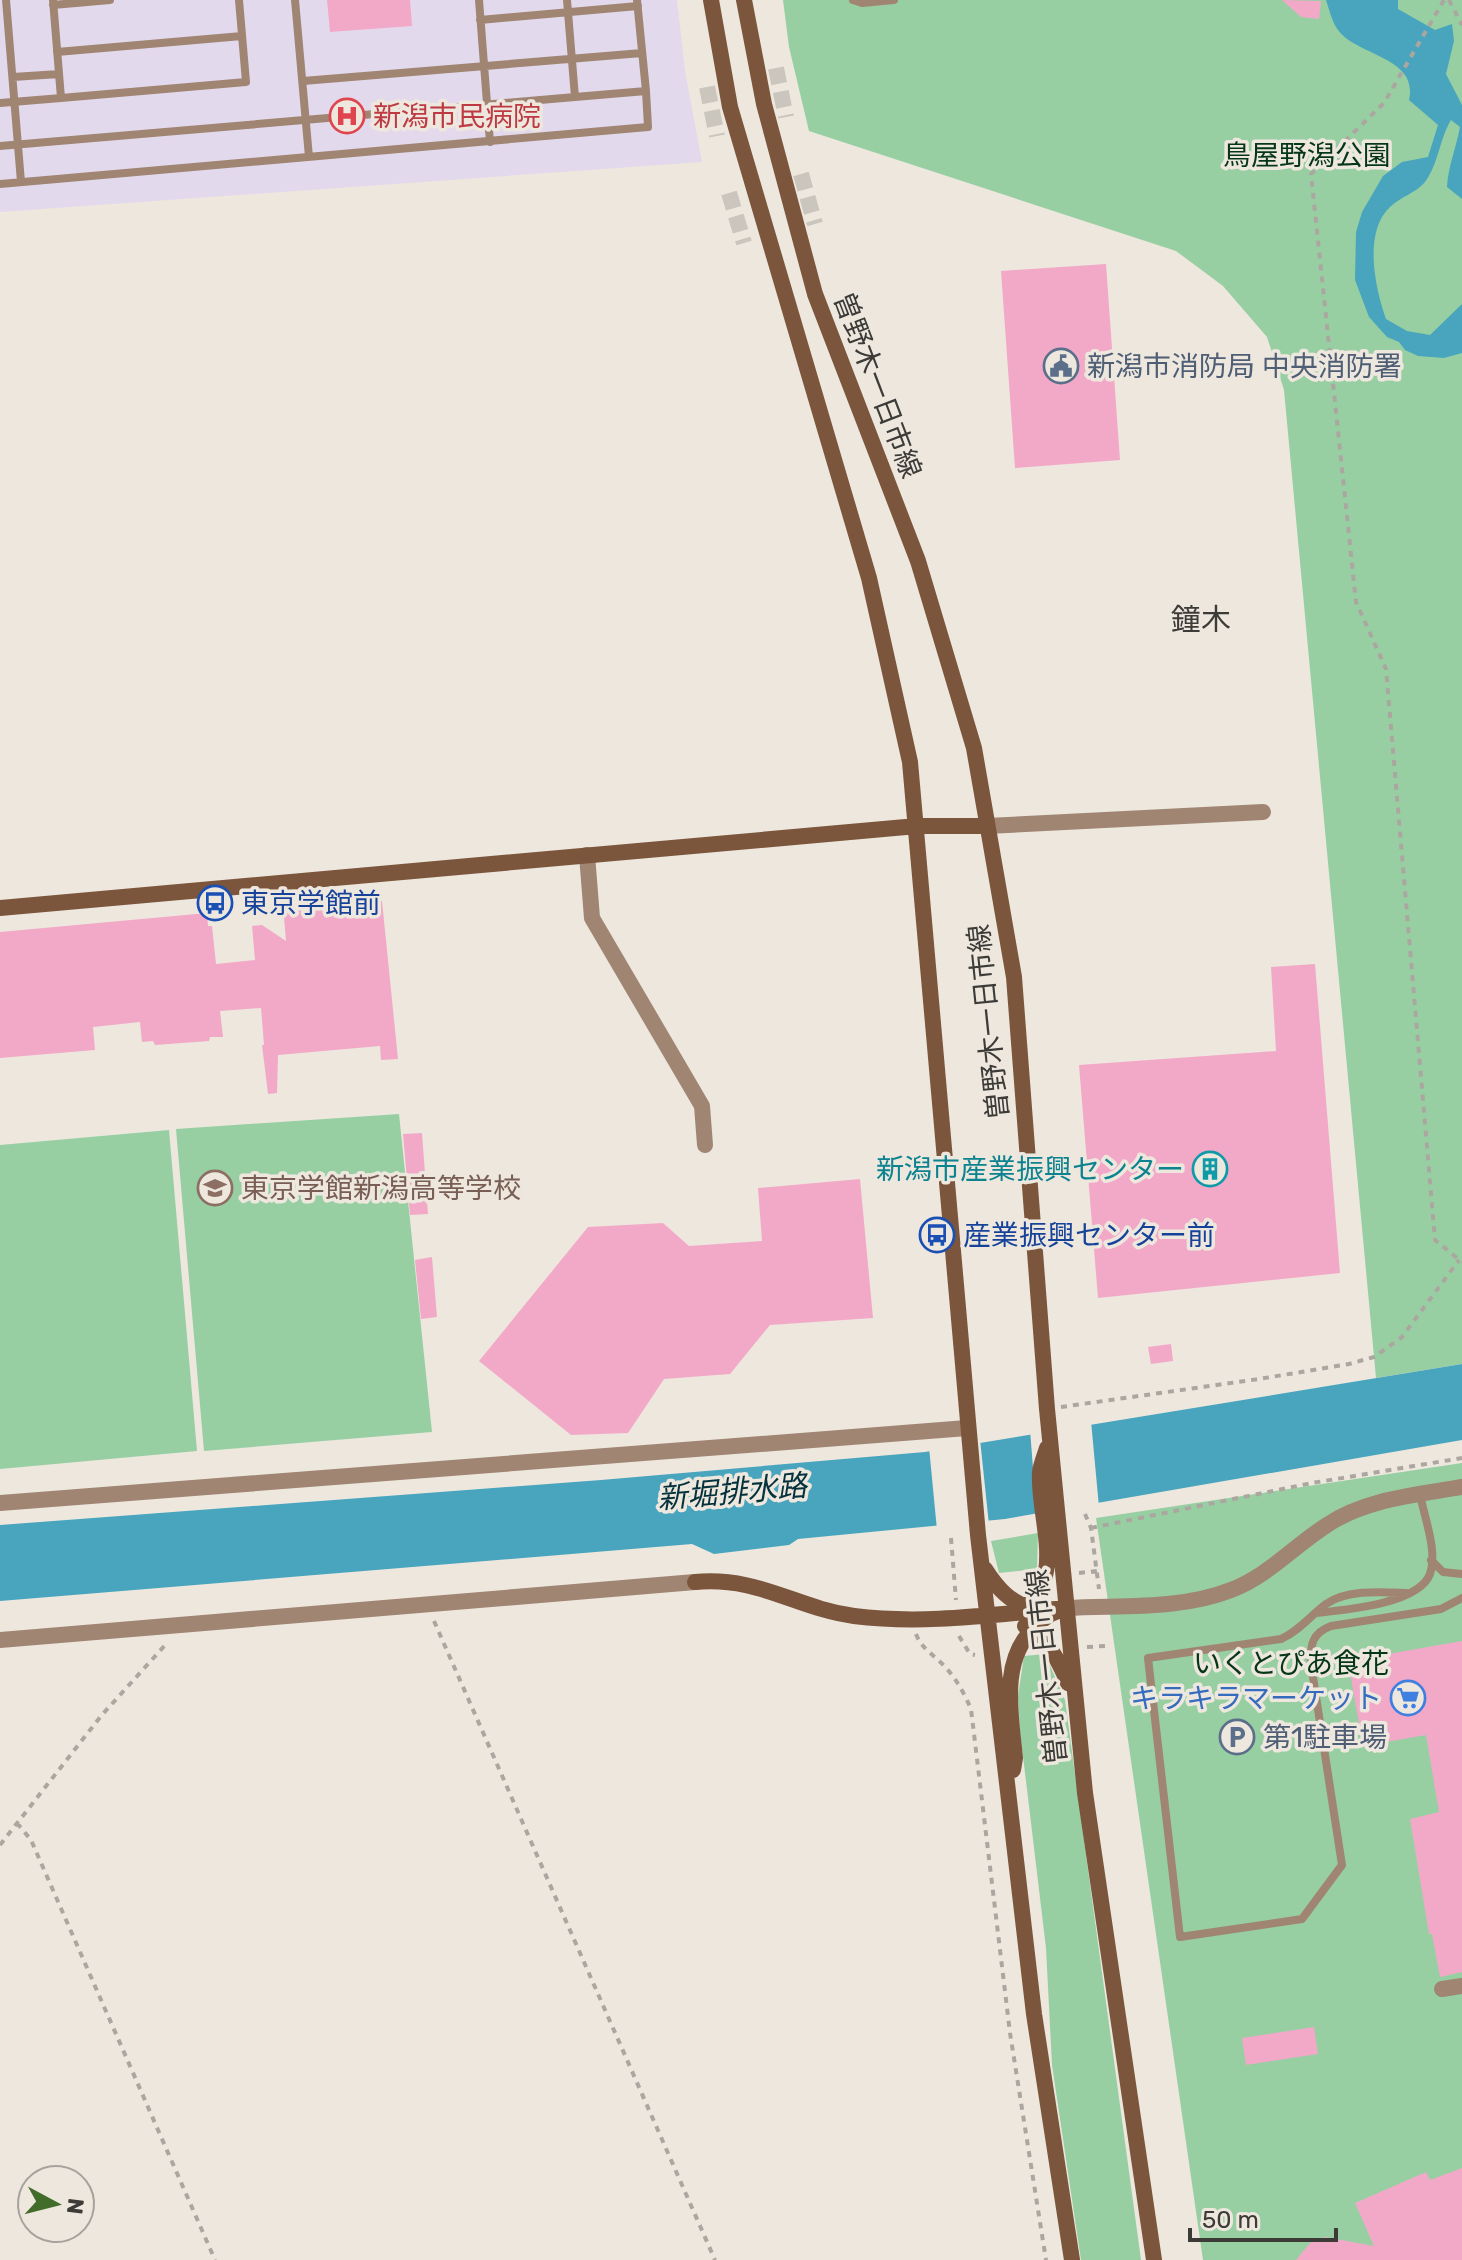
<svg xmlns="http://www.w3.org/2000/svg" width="1462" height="2260" font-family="Rubik,'Noto Sans JP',sans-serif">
<rect width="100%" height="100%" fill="#ede7de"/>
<path fill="#e3d9ed" d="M0,0H677L685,71L702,162L0,212Z"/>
<path fill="#97cfa3" d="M783,0H1462V1364L1376,1378L1284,390L1267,337L1223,286L1176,251L809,131L789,47Z
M399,1114L432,1432L204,1451L176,1129Z
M169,1130L197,1451L0,1469V1145Z
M1462,1463V2260H1203L1096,1518Z
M1038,1533L1037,1569L999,1573L991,1541Z
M1045,1654L1065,1700L1141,2260H1081L1052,2065L1046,1948L1020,1731L1018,1696L1024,1656Z"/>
<path fill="#48a5bd" d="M1326,0H1398V9L1435,30L1452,24L1454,41L1446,74L1462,105V199L1447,187C1448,167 1456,148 1460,127L1451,120C1439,140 1439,163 1425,182C1416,193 1400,197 1390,207C1363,232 1375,288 1386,319L1407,331L1430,335L1462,304V353L1444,358L1418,356L1405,350L1399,342L1387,337L1369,317L1355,280L1356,232L1362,212L1383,176L1402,162L1428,157L1438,125L1409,100C1419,57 1357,56 1338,30C1332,22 1329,9 1326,0Z
M1462,1364V1440L1005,1519L798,1539L789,1545L714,1554L692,1544L0,1601V1525L601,1480L925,1452Z"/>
<path fill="#ede7de" d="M1091,1421L1099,1507L1037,1518L1030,1430Z
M980,1439L989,1525L937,1530L929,1447Z"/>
<path fill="#f2a9c8" d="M327,0H410L412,26L330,32Z
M1282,0L1321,1L1319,19L1301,17Z
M1106,264L1120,460L1015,468L1001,271Z
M382,901L398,1059L381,1060L380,1046L278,1055L277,1093L268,1094L262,1045H264L261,1008L220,1011L223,1037H210L209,1041L155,1045L153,1041L142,1042L140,1022L93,1027L95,1050L0,1058V932L207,913L208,926H212L216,964L255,960L252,926L262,925L286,941L283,906Z
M1315,964L1340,1273L1098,1298L1079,1065L1276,1051L1271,967Z
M422,1133L428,1214L410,1215L403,1134Z
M860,1179L873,1318L770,1325L730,1374L664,1379L628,1433L571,1435L479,1361L588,1227L663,1223L689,1246L762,1241L758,1188Z
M432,1257L437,1317L421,1319L415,1260Z
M1171,1344L1173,1361L1151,1364L1148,1347Z
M1462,1641V1972L1440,1977L1432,1934H1429L1410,1819L1439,1812L1426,1735L1363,1746L1348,1661Z
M1314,2027L1318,2054L1246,2065L1242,2038Z
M1462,2168V2260H1296L1310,2243L1325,2237L1374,2246L1355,2203L1426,2172L1430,2180Z"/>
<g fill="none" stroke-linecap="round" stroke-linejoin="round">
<path stroke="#cac5bd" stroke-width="16" stroke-dasharray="16 8" stroke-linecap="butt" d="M776,68L786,117
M707,87L717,136
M801,174L815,224
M729,193L744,243"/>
<path stroke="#aba7a0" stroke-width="4" stroke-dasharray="6 6" stroke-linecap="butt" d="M1444,0L1384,103L1311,174L1356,602L1386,669L1435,1240L1462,1262
M1449,0L1462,25
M1061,1407L1259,1379L1349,1364L1374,1357L1402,1337L1459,1260
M1085,1514L1091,1528L1099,1589
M1091,1528L1312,1483L1462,1458
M951,1538L956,1600
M1079,1573L1097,1571
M434,1621L715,2260
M916,1634C922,1650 936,1656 947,1669C957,1680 965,1695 971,1709L1010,2033L1046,2260
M959,1636L970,1654L975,1655
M1087,1647L1105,1646
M17,1823L31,1840L215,2260
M0,1845L101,1716L167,1643"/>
<path stroke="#a08573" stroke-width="8" d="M6,0L21,182
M53,0L61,98L246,82L239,0
M295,0L309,157
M479,0L490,142
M853,0L862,3L894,0
M53,5L110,0
M480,20L638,6
M57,52L242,36
M13,77L59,74
M303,81L642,53
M575,97L646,91L637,0
M0,103L61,98
M0,146L575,97L567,0
M0,184L648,127L646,91
M1431,1560L1443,1572L1462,1574
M1407,1593C1383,1592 1347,1589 1326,1604C1310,1616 1299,1631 1281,1639L1148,1658L1180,1937L1302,1919L1342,1865L1311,1664C1310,1645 1312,1633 1331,1626L1441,1609L1462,1598
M1316,1613C1344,1610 1419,1604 1430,1574C1438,1551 1424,1517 1420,1494"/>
<path stroke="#a08573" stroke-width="16" d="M987,826L1263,812
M587,855L592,918L702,1106L705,1145
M0,1503L967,1428
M1067,1608C1121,1605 1180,1610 1231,1590C1268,1576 1294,1546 1327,1525C1365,1499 1417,1495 1462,1487
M0,1640L695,1582
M1442,1989L1462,1986"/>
<path stroke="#7c563c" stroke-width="16" d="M711,0L730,107L869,578L910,762L978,1535L1034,2014L1072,2260
M744,0L764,104L815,294L918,561L974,748L1014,977L1047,1409L1085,1793L1154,2260
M0,908L917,826H987
M985,1569C997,1588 1011,1604 1033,1608
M695,1582C758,1576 796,1608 854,1616C925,1625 996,1614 1067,1608
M1018,1612C1069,1583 1037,1518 1040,1472C1041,1464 1045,1455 1047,1448
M1025,1626C1047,1638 1059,1661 1068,1683
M1013,1770L1015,1758C1011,1714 999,1659 1036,1626C1042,1620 1048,1614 1056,1612"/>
</g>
<defs>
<g id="hospital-ring" transform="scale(1.8)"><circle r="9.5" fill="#ede7de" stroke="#e0444e" stroke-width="1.5"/><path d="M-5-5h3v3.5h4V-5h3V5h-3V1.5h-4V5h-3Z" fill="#e0444e"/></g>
<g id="civic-ring" transform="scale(1.8)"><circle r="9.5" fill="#ede7de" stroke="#5c6f8a" stroke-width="1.5"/><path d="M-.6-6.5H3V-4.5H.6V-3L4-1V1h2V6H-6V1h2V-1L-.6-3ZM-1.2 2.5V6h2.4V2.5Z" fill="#5c6f8a"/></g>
<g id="bus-ring" transform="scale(1.8)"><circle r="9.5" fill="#ede7de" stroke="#1a4fb4" stroke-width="1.5"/><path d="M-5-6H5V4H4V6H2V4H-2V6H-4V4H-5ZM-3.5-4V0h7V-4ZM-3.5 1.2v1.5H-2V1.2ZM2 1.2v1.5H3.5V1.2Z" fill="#1a4fb4"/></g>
<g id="building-ring" transform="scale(1.8)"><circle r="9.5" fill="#ede7de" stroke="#0f9aa8" stroke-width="1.5"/><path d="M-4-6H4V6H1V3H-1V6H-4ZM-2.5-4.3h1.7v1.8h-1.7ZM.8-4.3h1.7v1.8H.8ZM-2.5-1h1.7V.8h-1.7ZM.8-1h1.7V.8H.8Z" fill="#0f9aa8"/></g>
<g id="school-ring" transform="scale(1.8)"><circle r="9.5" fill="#ede7de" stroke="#8d6e63" stroke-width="1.5"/><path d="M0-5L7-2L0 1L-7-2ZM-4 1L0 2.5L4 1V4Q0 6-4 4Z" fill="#8d6e63"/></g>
<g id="supermarket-ring" transform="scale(1.8)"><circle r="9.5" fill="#ede7de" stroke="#3f7fe0" stroke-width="1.5"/><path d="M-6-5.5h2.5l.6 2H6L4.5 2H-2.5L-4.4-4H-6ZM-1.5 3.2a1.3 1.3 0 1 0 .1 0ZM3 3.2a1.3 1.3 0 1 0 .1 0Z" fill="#3f7fe0"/></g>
<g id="parking-ring" transform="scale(1.8)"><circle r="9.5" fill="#ede7de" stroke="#5c6f8a" stroke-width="1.5"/><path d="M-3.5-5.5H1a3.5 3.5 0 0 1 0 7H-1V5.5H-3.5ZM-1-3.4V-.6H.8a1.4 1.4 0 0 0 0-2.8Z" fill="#5c6f8a"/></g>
</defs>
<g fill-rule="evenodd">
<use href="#hospital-ring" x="347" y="116"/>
<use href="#civic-ring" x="1061" y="366"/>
<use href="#bus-ring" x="215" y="903"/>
<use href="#building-ring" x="1210" y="1169"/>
<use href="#school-ring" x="215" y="1188"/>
<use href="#bus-ring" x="937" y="1235"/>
<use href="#supermarket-ring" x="1408" y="1698"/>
<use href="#parking-ring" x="1237" y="1737"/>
</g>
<g text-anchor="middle" stroke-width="7" stroke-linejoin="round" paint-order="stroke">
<g font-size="28" fill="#be3a42" stroke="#ede7de" text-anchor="start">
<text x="373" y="126">新潟市民病院</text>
</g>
<g font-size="28" fill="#043617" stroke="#ede7de">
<text x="1307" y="165">鳥屋野潟公園</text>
<text x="1291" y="1673">いくとぴあ食花</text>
</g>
<g font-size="28" fill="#4e5e75" stroke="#ede7de" text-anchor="start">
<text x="1087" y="376">新潟市消防局 中央消防署</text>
<text x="1263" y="1747">第1駐車場</text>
</g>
<g font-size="28" fill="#3d3b38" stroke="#ede7de">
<text transform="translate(878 385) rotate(69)" y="10">曽野木一日市線</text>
<text transform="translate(988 1022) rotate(-96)" y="10">曽野木一日市線</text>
<text transform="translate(1046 1667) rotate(-96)" y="10">曽野木一日市線</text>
</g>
<g font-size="28" fill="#164399" stroke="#ede7de" text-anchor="start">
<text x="241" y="913">東京学館前</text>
<text x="963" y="1245">産業振興センター前</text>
</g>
<g font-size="28" fill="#0d838f" stroke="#ede7de" text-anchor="end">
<text x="1184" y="1179">新潟市産業振興センター</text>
</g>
<g font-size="28" fill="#785e54" stroke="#ede7de" text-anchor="start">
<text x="241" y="1198">東京学館新潟高等学校</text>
</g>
<g font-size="28" fill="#366cbe" stroke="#ede7de" text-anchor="end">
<text x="1382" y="1708">キラキラマーケット</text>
</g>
<g font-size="30" fill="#3d3b38" stroke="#ede7de">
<text x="1201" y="630">鐘木</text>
</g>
<g font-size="30" font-style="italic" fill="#04323c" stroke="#ede7de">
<text transform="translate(732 1492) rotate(-5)" y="10">新堀排水路</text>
</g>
</g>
<g transform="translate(56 2204) rotate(97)"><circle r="38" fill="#ede7de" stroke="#a7a29c" stroke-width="2"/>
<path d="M0-6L14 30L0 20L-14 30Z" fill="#426c29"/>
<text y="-12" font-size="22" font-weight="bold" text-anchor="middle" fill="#3d3b38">N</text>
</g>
<path d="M1190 2228v12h146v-12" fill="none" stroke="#3d3b38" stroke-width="4"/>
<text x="1202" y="2228" font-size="24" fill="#3d3b38" stroke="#ede7de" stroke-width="6" paint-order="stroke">50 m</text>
</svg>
